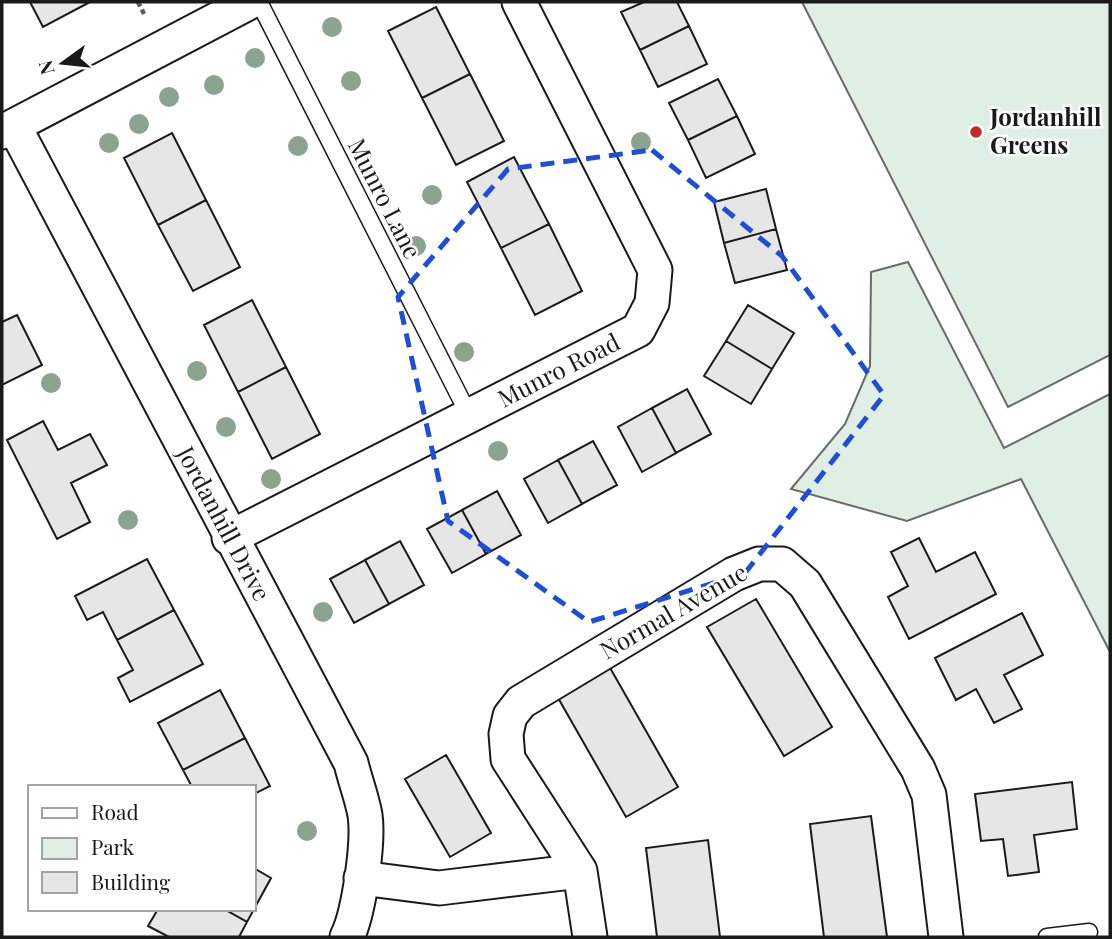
<svg xmlns="http://www.w3.org/2000/svg" width="1112" height="939" font-family="'Playfair Display',serif">
<rect width="100%" height="100%" fill="#fff"/>
<path fill="#e0efe3" stroke="#6a6a6a" stroke-width="2" d="M802,2H1110V355L1008,407Z
M908,262L1004,448L1110,394V652L1021,479L907,521L791,489L845,424L870,366L871,272Z"/>
<path fill="#e6e6e6" stroke="#1a1a1a" stroke-width="2" d="M30,2H90L43,27Z
M644,2H677L689,26L640,50L621,12Z
M436,7L470,74L422,98L388,31Z
M689,26L707,64L658,87L640,50Z
M470,74L504,141L456,165L422,98Z
M718,79L737,116L688,140L669,103Z
M737,116L755,154L706,178L688,140Z
M172,133L206,200L158,225L124,158Z
M514,157L549,224L501,248L467,182Z
M766,189L776,229L724,243L714,202Z
M206,200L240,267L193,291L158,225Z
M549,224L582,291L535,315L501,248Z
M776,229L787,270L735,283L724,243Z
M252,300L286,367L238,392L204,325Z
M748,305L794,333L772,369L726,341Z
M17,315L42,365L2,385V322Z
M726,341L772,369L751,404L704,376Z
M286,367L320,434L272,459L238,392Z
M687,389L711,434L676,453L652,408Z
M652,408L676,453L642,472L618,427Z
M43,421L58,450L90,434L107,465L71,483L90,522L57,539L7,440Z
M593,441L617,485L582,504L558,460Z
M558,460L582,504L548,523L524,479Z
M497,491L521,535L486,554L462,510Z
M462,510L486,554L452,573L427,529Z
M919,538L936,572L975,552L996,594L909,639L888,597L908,586L891,552Z
M400,541L424,585L389,604L365,560Z
M147,559L174,610L117,640L103,612L87,620L75,596Z
M365,560L389,604L354,623L330,579Z
M756,599L832,727L784,756L707,627Z
M174,610L203,664L130,702L118,678L133,670L117,640Z
M1022,613L1043,655L1004,675L1022,709L994,723L976,689L956,700L935,658Z
M609,666L678,787L626,817L557,696Z
M220,690L245,738L183,770L158,723Z
M245,738L270,786L254,794V787H192L183,770Z
M446,755L491,833L450,857L405,779Z
M1072,782L1077,829L1034,835L1039,872L1008,876L1003,839L981,841L975,794Z
M871,816L887,937H824L810,824Z
M708,840L720,937H657L646,848Z
M254,868L271,878L247,922L224,909H254Z
M158,909H224L247,922L239,937H169L148,926Z"/>
<g fill="none" stroke-linecap="round" stroke-linejoin="round">
<g stroke="#1a1a1a" stroke-width="19">
<path id="lane" d="M259,2L470,417
M1047,937L1089,932"/>
</g>
<g stroke="#1a1a1a" stroke-width="37">
<path id="street" d="M14,126L351,763C355,780 362,798 365,815C369,842 359,913 347,937
M2,132L250,2
M229,538L638,330L652,303L655,270L519,2
M361,878L439,888L580,871
M590,937L580,871L508,759L506,734L510,716L521,702L734,574L759,564H782L805,584L918,769L929,795L946,937"/>
</g>
<path stroke="#5f5f5f" stroke-width="4.5" stroke-dasharray="5 3.5" stroke-linecap="butt" d="M138,2L145,16"/>
<use href="#lane" stroke="#fff" stroke-width="16"/>
<use href="#street" stroke="#fff" stroke-width="33"/>
</g>
<g fill="#8aa48f">
<circle cx="332" cy="27" r="10"/>
<circle cx="255" cy="58" r="10"/>
<circle cx="351" cy="81" r="10"/>
<circle cx="214" cy="85" r="10"/>
<circle cx="169" cy="97" r="10"/>
<circle cx="139" cy="124" r="10"/>
<circle cx="641" cy="142" r="10"/>
<circle cx="109" cy="143" r="10"/>
<circle cx="298" cy="146" r="10"/>
<circle cx="432" cy="195" r="10"/>
<circle cx="416" cy="246" r="10"/>
<circle cx="464" cy="352" r="10"/>
<circle cx="197" cy="371" r="10"/>
<circle cx="51" cy="383" r="10"/>
<circle cx="226" cy="427" r="10"/>
<circle cx="498" cy="451" r="10"/>
<circle cx="271" cy="479" r="10"/>
<circle cx="128" cy="520" r="10"/>
<circle cx="323" cy="612" r="10"/>
<circle cx="307" cy="831" r="10"/>
</g>
<path fill="none" stroke="#1d4ed8" stroke-width="5" stroke-dasharray="14 9" stroke-linejoin="round" d="M652,150L782,256L884,395L745,573L589,622L448,521L398,297L508,169Z"/>
<circle fill="#c62828" stroke="#fff" stroke-width="2.5" cx="976" cy="132" r="7"/>
<g text-anchor="middle" stroke-width="5" stroke-linejoin="round" paint-order="stroke">
<g font-size="24" font-weight="bold" fill="#1a1a1a" stroke="#fff" text-anchor="start">
<text x="990" y="126">Jordanhill<tspan x="990" dy="28">Greens</tspan></text>
</g>
<g font-size="24" fill="#1a1a1a" stroke="#fff">
<text transform="translate(384 199) rotate(63)" y="8">Munro Lane</text>
<text transform="translate(559 371) rotate(-27)" y="8">Munro Road</text>
<text transform="translate(223 524) rotate(62)" y="8">Jordanhill Drive</text>
<text transform="translate(674 612) rotate(-30)" y="8">Normal Avenue</text>
</g>
</g>
<rect width="1112" height="939" fill="none" stroke="#1a1a1a" stroke-width="7"/>
<rect x="28" y="785" width="228" height="126" fill="#ffffff" stroke="#a3a3a3" stroke-width="2"/>
<rect x="42" y="808" width="35" height="10" fill="#ffffff" stroke="#a3a3a3" stroke-width="2"/>
<text x="91" y="820" font-size="21" fill="#1a1a1a">Road</text>
<rect x="42" y="838" width="35" height="21" fill="#e0efe3" stroke="#a3a3a3" stroke-width="2"/>
<text x="91" y="855" font-size="21" fill="#1a1a1a">Park</text>
<rect x="42" y="872" width="35" height="21" fill="#e6e6e6" stroke="#a3a3a3" stroke-width="2"/>
<text x="91" y="890" font-size="21" fill="#1a1a1a">Building</text>
<g transform="translate(63 63) rotate(255)" stroke="#ffffff" stroke-width="5" paint-order="stroke">
<path d="M0-5L12 26L0 18L-12 26Z" fill="#1a1a1a"/>
<text y="-10" font-size="19" font-weight="bold" text-anchor="middle" fill="#1a1a1a">N</text>
</g>
</svg>
